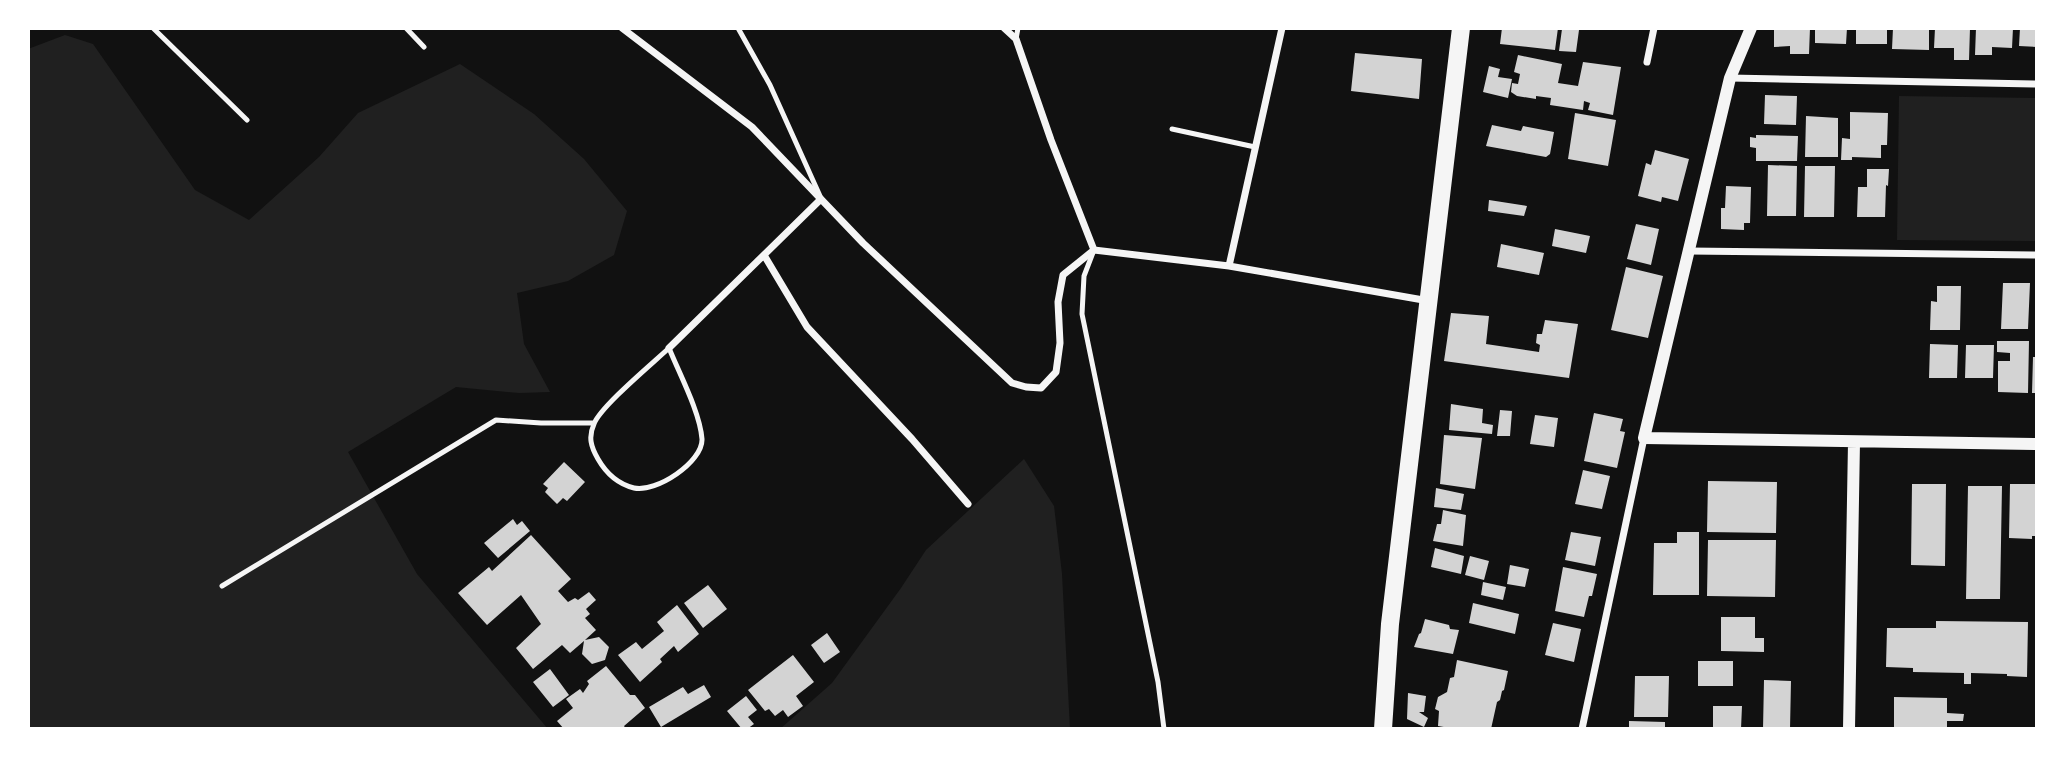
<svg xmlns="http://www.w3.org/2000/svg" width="2065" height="757" font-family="'Varela Round',sans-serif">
<rect width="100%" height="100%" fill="#111"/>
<path fill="#202020" d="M65,35L93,44L195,190L249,220L319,157L358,113L460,64L534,114L584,159L627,211L614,255L568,281L517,293L524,344L550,392L519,393L456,387L348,452L417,574L548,729H28V49Z
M1899,96L2037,98V241L1897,240Z
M1024,459L1054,506L1062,574L1070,729H780L832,683L901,588L926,550Z"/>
<path fill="#d3d3d3" d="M1502,28H1558L1555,50L1500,44Z
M1774,28H1810L1809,54H1790V46L1774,47Z
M1815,28H1847L1846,44L1815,43Z
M1856,28H1887V44H1856Z
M1893,28H1929V50L1892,49Z
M1935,28H1970L1969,60H1954V48H1934Z
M1976,28H2013L2012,48L1992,47V55H1975Z
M2020,28H2037V47L2019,46Z
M1562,29L1579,30L1576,52L1559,51Z
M1355,53L1422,59L1419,99L1351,91Z
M1518,55L1562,64L1558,83L1578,86L1583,62L1621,67L1613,115L1588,110L1590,103L1584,101L1583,110L1550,105L1551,98L1536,96V99L1517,96L1511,92L1512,83L1518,84L1520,74L1514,72Z
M1489,66L1500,69L1498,77L1512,79L1508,98L1483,92Z
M1765,95L1797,96L1796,125L1764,124Z
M1850,112L1888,113L1887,145H1881V158L1852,157V160H1841L1842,138L1850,139Z
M1575,113L1616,120L1608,166L1568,159Z
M1806,116L1838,118V157H1805Z
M1492,125L1521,131L1523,126L1554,132L1550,154L1546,157L1486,146Z
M1756,135L1798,136L1797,161H1756V148L1750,147V137L1756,138Z
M1655,150L1689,159L1678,201L1662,197L1661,202L1638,196L1646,163L1651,165Z
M1768,165L1797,166L1796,216H1767Z
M1805,166H1835L1834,217H1804Z
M1867,169H1889L1888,186L1886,185L1885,217H1857L1858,187H1867Z
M1726,186L1751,187L1750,223H1744V230L1721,229V208H1725Z
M1489,200L1527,206L1524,216L1488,211Z
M1636,224L1659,229L1651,265L1627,259Z
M1555,229L1590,236L1586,253L1552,246Z
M1501,244L1544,253L1539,275L1497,267Z
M1626,267L1663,276L1648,338L1611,330Z
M2003,283H2030L2028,329H2001Z
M1937,286H1961L1960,330H1930L1931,301L1937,302Z
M1451,313L1489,316L1486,344L1539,352L1540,345L1536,343L1537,334H1542L1545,320L1578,324L1569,378L1444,361Z
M1997,341H2029L2028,393L1998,392V361H2010V353L1997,352Z
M1930,344L1958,345L1957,378H1929Z
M1966,345H1994L1993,378H1965Z
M2033,357H2037V393H2032Z
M1451,404L1483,409L1482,423L1493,425L1492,434L1449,430Z
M1500,410L1512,411L1510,436H1497Z
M1594,413L1623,419L1620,431L1625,432L1617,468L1584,461Z
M1535,415L1558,418L1554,447L1530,444Z
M1444,435L1482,438L1475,489L1440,484Z
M564,462L585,482L567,501L563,498L557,504L545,492L548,488L543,484Z
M1583,470L1610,476L1602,509L1575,504Z
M1708,481L1777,482L1776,533L1707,532Z
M1912,484H1946L1945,566L1911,565Z
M2010,484H2037L2036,536H2032V539L2009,538Z
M1968,486H2002L2000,599H1966Z
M1436,488L1464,494L1461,510L1434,507Z
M1443,510L1466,515L1463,546L1433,541L1437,524H1441Z
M513,519L517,525L522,521L530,531L498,558L484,543Z
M1571,532L1601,537L1595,566L1565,560Z
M1677,532H1699V595H1653L1654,543H1677Z
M531,535L571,579L558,591L568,602L575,598L578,600L589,592L596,600L586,609L590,614L585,618L596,630L585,640L599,637L609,647L605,660L592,664L582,654L584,641L570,653L562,645L533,669L516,648L541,624L521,595L487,625L458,593L489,567L492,571Z
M1708,540H1776L1775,597L1707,596Z
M1435,548L1464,556L1461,574L1431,567Z
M1470,556L1489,561L1484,580L1465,575Z
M1510,565L1529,569L1525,587L1507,584Z
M1563,567L1597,574L1592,596H1589L1584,617L1555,611Z
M1483,582L1506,587L1503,600L1481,595Z
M708,585L727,609L703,628L684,603Z
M1473,603L1519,614L1515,634L1469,623Z
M677,605L699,634L678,652L674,646L660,659L662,662L640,682L618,655L636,642L642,649L664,631L657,622Z
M1721,617H1755V638H1764V652L1721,651Z
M1425,619L1449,625L1450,629L1459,630L1453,654L1414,647L1419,634L1421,633Z
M1936,621L2028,622L2027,677L2007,676V674L1971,673V684H1964V673L1913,672V668L1886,667L1887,628H1936Z
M1553,623L1581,629L1574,662L1545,655Z
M827,633L840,652L824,663L811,645Z
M793,655L814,682L796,696L803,706L788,717L783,710L775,716L769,709L765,711L748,690Z
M1457,660L1508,671L1504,690L1502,691L1500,700L1497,702L1491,729H1455L1438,726L1439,711L1435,709L1438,697L1447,692L1450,678L1454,677Z
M1698,661H1733V686H1698Z
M606,666L630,695H635L645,708L624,726L626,729H564L557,721L573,708L566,699L580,689L583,693L589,684L587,681Z
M550,669L569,695L553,707L533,682Z
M1635,676H1669L1668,717H1634Z
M1764,680L1791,681L1790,729H1763Z
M704,685L711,697L661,727L649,707L683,687L688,694Z
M1408,693L1426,696L1424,712H1419L1428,718L1424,727L1407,719Z
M746,696L757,710L748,717L754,724L747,729H742L727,711Z
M1894,697L1947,698V713L1964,714L1963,721H1947V729H1894Z
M1713,706H1742L1741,729H1713Z
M1629,721L1665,722V729H1629Z"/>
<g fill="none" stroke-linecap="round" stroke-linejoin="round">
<path stroke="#f5f5f5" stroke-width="5" d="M153,28L247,120
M406,28L424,47
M738,28L770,85L820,196
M1016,39L1018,28
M1172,129L1255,147
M1094,250L1084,276L1082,314L1158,682L1164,729
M669,348C679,373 700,412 702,439C703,462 656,493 634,488C618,484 606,473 598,459C591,447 588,437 594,424C600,407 653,363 669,348Z
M222,586L496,420L541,423H594"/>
<path stroke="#f5f5f5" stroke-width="7" d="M622,28L752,127L863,243L1012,383L1026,387L1041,388L1056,372L1060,343L1058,302L1063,275L1094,250L1229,266L1429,301
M1004,28L1016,39L1051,140L1094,250
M1647,62L1654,28
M1730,78L2037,84
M1689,251L2037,255
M764,255L807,327L912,439L968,504
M1229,266L1282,28
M669,348L821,199
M1582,729L1644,438"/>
<path stroke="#f5f5f5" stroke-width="12" d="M1751,28L1730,78L1644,438L2037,444
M1849,729L1854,442"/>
<path stroke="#f5f5f5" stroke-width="18" d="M1383,729L1390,624L1461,28"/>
</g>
<rect width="2065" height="757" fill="none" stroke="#ffffff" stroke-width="60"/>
</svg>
